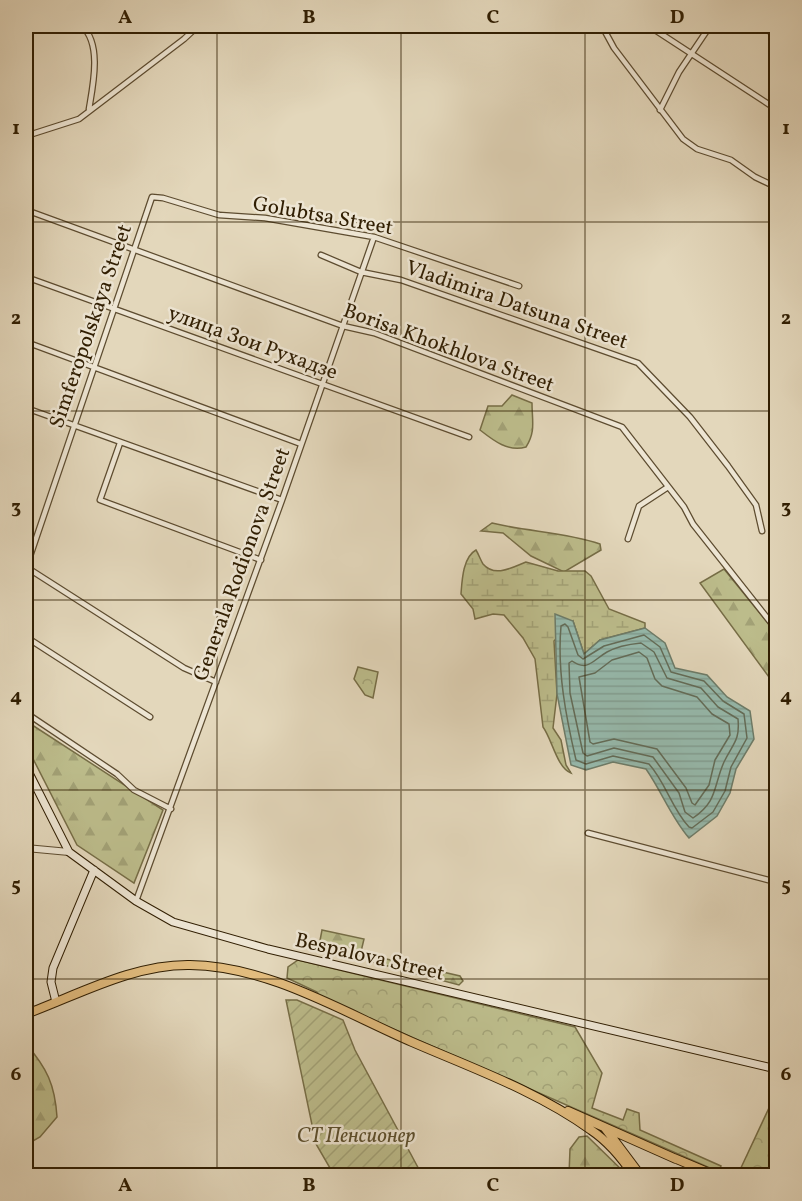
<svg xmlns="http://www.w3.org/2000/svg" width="802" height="1201" font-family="Vollkorn,serif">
<defs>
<pattern id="forest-firs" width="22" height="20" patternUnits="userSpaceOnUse" patternTransform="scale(1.5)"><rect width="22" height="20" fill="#bcbc8b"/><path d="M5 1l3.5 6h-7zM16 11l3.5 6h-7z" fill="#a2a176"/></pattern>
<pattern id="wetland-marsh" width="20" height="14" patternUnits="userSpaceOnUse" patternTransform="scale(1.5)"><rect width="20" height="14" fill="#bcbc8b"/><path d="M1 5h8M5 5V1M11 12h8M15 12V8" fill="none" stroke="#a2a176"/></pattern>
<pattern id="park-crowns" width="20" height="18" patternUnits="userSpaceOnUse" patternTransform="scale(1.5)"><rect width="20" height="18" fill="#bcbc8b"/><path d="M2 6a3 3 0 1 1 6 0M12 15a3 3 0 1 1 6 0" fill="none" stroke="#a2a176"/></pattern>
<pattern id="garden-furrows" width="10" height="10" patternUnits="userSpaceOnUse" patternTransform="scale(1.5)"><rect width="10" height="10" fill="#bcbc8b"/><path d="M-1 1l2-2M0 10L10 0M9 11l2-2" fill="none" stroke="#a2a176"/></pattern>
<pattern id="water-rules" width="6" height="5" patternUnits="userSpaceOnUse" patternTransform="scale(1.5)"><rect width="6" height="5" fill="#96baad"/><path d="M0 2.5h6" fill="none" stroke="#829f93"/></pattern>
</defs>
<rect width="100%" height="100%" fill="#e3d7bb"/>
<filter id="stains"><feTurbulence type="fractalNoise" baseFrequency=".00333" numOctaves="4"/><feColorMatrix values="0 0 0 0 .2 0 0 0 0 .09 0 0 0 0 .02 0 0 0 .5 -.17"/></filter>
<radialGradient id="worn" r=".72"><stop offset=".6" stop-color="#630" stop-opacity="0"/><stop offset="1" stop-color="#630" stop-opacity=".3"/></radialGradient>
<path fill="url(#forest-firs)" stroke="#766d46" stroke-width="1.5" d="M512,395L532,403C532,421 536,431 526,447C508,452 494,441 480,430L488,406H502Z
M492,523C528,532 565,532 600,544L601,550L564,572L531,556L503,533L481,531Z
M724,569L776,633V694L769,677L700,583Z
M26,721L163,810L134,883L77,845L26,745Z
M322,930L364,939L359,960L318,951Z
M369,955L460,976L463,981L459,985L369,961L367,956Z
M26,1044C47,1068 55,1085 57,1117L40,1137L26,1145Z
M587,1136L627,1175H569L570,1149L579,1137Z"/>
<path fill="url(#wetland-marsh)" stroke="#766d46" stroke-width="1.5" d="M476,550C479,555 480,559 483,564C495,578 513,567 526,562L558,571H585L591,576L609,609L645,623V628L600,640L584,654L573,621L554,641L557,694L553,728L561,740L566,765L571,773C557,768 552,739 543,727L535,659L523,638L504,615L493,614L475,619L473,609L461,594C462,580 463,557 476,550Z"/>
<path fill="url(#park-crowns)" stroke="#766d46" stroke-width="1.5" d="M358,667L378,672L373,698L365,695L354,679Z
M298,960L575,1027L602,1073L592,1108L623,1120L627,1109L639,1113L640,1130L721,1166L719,1172L318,996L317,992L287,978L288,967Z
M776,1093V1175H748L739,1172Z"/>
<path fill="url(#garden-furrows)" stroke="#766d46" stroke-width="1.5" d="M286,1000H297L343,1020L355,1050L422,1175H334L316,1144Z"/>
<path fill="url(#water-rules)" stroke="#6d7c69" stroke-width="1.5" d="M555,614L573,621L584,654L600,640L645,628L665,643L675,668L707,675L727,697L750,711L754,739L736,769L730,793L717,816L689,838C671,817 662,792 646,769L613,762L586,770L571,765L557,694Z"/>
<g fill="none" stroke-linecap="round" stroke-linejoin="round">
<path stroke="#636c58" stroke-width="1.5" d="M565,624L568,627L578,655L583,659L604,646L644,635L660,647L671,672L704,681L723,701L744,714L747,738L731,767L725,791L713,812L692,828L689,827C672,809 666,783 649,764L613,756L586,764L576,760C566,717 557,671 561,626Z
M641,643L654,652L667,678L701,688L718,707L738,719C740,741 733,743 724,762C713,787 718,801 693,818L685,812L679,793L653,757L614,748L587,756L583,753L570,693L569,663L572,661C588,672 593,660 607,652C616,647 631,644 641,643Z
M639,652L647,658L655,679L662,686L697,697L712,714L729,724L730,735L715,760L709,785L695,805L692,803L686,788L657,749L614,739L593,744L590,742L579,677L595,673L612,660Z"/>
<g stroke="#5d4c30" stroke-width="7">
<path id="minor" d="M82,26C102,44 93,85 89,109
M602,26L614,48L683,139L697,149L731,160L755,177L776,187
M649,26L776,109
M762,26L776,36
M660,110L679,72L710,26
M26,136L79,119L184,39L198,26
M26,210L343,326L374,333L622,427L684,507L693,524L776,629
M321,255L361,272L401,280L638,363L690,417L728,466L756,505L762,531
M26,277L469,437
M26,342L301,444
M26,408L282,500
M120,443L100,500L261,560
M628,539L639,506L668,487
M26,567L184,668L216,682
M26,568L152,197L163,198L219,215L265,218L374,237L519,286
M26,637L150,717
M26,713L117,774L134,790L171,809
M588,833L776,882
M136,901L282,500L374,237"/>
</g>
<g stroke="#5d4c30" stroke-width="8">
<path id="tertiary" d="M26,848L69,852"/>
</g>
<g stroke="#301e02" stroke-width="9">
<path id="secondary" d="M26,767L69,852L136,901L173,922L268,949L776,1069
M56,1002L51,982L53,968L94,870"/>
</g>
<g stroke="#301e02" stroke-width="10">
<path id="primary" d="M26,1014C78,995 133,964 190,965C268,966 341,1011 412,1042C472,1068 537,1091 591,1130C609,1142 622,1158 634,1176
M568,1111L676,1159
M605,1128L641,1176
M674,1158L717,1176"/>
</g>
<use href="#minor" stroke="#ede5d3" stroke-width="4.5"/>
<use href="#tertiary" stroke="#ede5d3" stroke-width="6"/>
<use href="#secondary" stroke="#ede5d3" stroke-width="7"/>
<use href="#primary" stroke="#e2bc7e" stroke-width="8"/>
</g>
<path fill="none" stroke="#301e02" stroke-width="1.5" stroke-opacity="0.55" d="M217,26V1176M401,26V1176M585,26V1176M26,222H776M26,411H776M26,600H776M26,790H776M26,979H776"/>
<g text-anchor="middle" stroke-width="5" stroke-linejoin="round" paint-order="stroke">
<g font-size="21" fill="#301e02" stroke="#ede5d3">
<text transform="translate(323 215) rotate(10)" y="7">Golubtsa Street</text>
<text transform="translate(517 304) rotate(19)" y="7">Vladimira Datsuna Street</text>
<text transform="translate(90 326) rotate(-71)" y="7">Simferopolskaya Street</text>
<text transform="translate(253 342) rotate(20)" y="7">улица Зои Рухадзе</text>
<text transform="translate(449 347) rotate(20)" y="7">Borisa Khokhlova Street</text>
<text transform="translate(241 564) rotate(-70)" y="7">Generala Rodionova Street</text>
<text transform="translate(370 956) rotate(13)" y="7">Bespalova Street</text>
</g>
<g font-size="21" font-style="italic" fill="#5a4d2b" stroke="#ede5d3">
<text x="356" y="1142">СТ Пенсионер</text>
</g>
</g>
<rect width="802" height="1201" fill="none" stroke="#e3d7bb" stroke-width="66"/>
<rect x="33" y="33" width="736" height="1135" fill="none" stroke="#301e02" stroke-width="2"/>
<g font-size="20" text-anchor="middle" font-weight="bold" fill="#301e02">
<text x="125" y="23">A</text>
<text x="309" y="23">B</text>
<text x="493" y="23">C</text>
<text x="677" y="23">D</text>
<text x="16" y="134">1</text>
<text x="786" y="134">1</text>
<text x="16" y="324">2</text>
<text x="786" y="324">2</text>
<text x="16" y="513">3</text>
<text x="786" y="513">3</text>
<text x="16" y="702">4</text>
<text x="786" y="702">4</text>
<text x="16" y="891">5</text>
<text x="786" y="891">5</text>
<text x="16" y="1080">6</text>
<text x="786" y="1080">6</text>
<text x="125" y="1191">A</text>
<text x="309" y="1191">B</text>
<text x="493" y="1191">C</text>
<text x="677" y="1191">D</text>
</g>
<rect width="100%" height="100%" filter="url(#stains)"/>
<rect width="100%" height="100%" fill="url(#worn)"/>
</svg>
